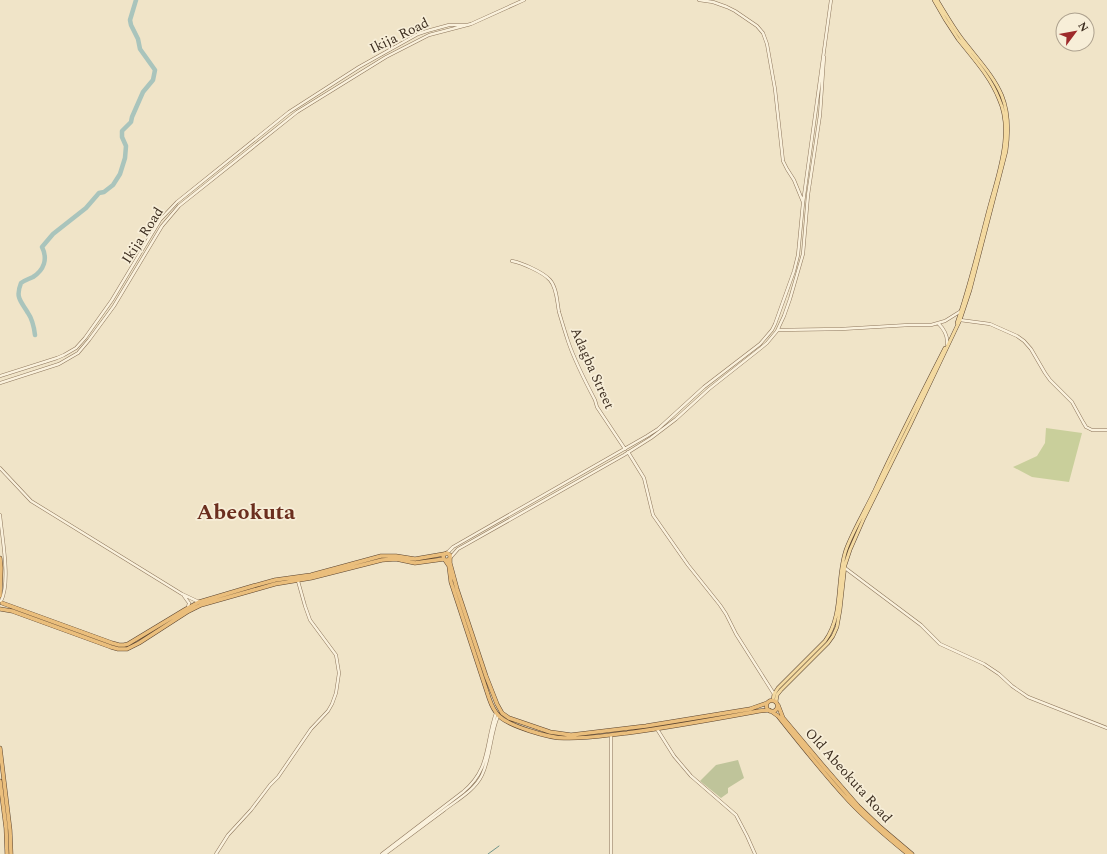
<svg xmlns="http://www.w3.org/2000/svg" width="1107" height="854" font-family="Spectral,serif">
<rect width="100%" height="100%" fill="#f0e4c8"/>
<path fill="#c9cf9b" d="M1046,428L1082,433L1069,482L1032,477L1013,467L1037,456L1045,443Z"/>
<path fill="#bfc49a" d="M738,760L744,778L728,788V793L721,798L700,781L716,765Z"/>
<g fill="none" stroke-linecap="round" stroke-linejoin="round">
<path stroke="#6f938a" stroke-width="1" d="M488,854L499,846"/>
<path stroke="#a9c4bc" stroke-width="4.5" d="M35,335C34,327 33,320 28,313C21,301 15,298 21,283C25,280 29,279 33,277C44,270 48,259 42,247L53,234L86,208L99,193L104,192L113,185L120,174L125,158L126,146L122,137V131L131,122L132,117L143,92L153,80L155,70L140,49L138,39L131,25L130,20L136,0"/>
<g stroke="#8d765c" stroke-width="3.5">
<path id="tertiary" d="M699,0L713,2L727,7L735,11L757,26L763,33L767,44L775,89L783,161L787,169L794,180L803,202
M512,261C522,263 543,272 550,280C557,288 557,302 559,312C562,322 565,332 568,341C575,362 585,381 595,400L597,407L625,449
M960,320L990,324L1017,336L1024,341L1031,349L1045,373L1050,380L1072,402L1083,422L1086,427L1092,430H1107
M938,323C944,329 948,335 947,344
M778,330L841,329L909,325H931L945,321L961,311
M0,376L57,358L64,355L76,348L85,338L112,300L160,220L177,202L289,112L359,67L418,34L427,31L449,25H466
M0,383L59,364L78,353L89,340L114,306L162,226L179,206L297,112L386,57L429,35L471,24L524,0
M628,452L644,478L653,515L688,565L720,605L726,614L736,634L774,694
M0,468L31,501L182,594L199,602
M0,515C2,538 11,582 1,601
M447,553L453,547L647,436L658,429L704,387L760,344L772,330L775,324L794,271L798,255L803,203L831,0
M451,557L458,549L467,544L624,455L651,438L676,419L709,389L761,348L767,343L777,331L784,316L790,299L803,254L808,195L820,115L824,57
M845,568L921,625L940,644L984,664L999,674L1012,686L1028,697L1107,728
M184,596L189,603L188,607
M657,729L674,756L691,776L736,815L747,836L755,854
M216,854L228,835L251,810L270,785L278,777L311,729L328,711L332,704L336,693L339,673L336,655L310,620L305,606L298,581
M382,854L463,792C491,769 485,744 496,713
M385,854C405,839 425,824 444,810C457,800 475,790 482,775C491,756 490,735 498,716
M611,854V735"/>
</g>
<g stroke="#5b4430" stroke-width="4">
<path id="primary" d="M934,0C941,13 949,26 958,39C973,58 990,76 999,99C1004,110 1006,125 1005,138C1004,161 995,186 989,209C979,247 970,286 957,323
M773,700L774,694L778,688L825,641C845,613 835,577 847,547C855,527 866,509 875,490C897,442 921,395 945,348
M776,702L777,695L781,690L828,643L833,636L837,627L840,610L845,565L850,550L864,518L911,423L960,320L970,290L1006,151C1014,95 994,80 962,39C953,27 945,13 937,0"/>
</g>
<g stroke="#5b4430" stroke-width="4.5">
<path id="trunk" d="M0,558L1,568L0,596
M450,558L448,560H445C442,558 443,554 447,553L450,555V563L457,589L486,676L497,704L502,713L509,718L550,732L571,735L646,726L750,709L767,703
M445,560L449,566L451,582L489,698C491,704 494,711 499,716C509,726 549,738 564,738C585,739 607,735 627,733C672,727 715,719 759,711L769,710
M2,603L112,643L119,645H124L128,644L186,609L199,602L253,586L275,580L311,575L381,556H396L415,559L444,554
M0,609L12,611L111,647L118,649H127L139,643L187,612L201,605L254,590L275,584L311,578L382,560L396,559L415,563L444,559
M766.5 706a5.5 5.5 0 1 1 11 0a5.5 5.5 0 1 1-11 0Z
M778,705L783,718L825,768L858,806L879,826L912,854
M771,711L778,716C801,745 824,774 849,801C867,820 887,837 908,854
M0,748L10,830L11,854
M0,781L6,828L7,854"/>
</g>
<use href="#tertiary" stroke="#faf1dc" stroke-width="2.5"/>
<use href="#primary" stroke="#f3d9a0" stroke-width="3"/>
<use href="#trunk" stroke="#eabe7c" stroke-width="3.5"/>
</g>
<g text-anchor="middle" stroke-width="3.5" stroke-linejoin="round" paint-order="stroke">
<g font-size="14" fill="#3d2e20" stroke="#f7eed8">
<text transform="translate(399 35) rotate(-26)" y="5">Ikija Road</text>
<text transform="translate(142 235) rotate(-57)" y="5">Ikija Road</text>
<text transform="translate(593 368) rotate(66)" y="5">Adagba Street</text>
<text transform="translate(849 775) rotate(48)" y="5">Old Abeokuta Road</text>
</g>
<g font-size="22" font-weight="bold" fill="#6b2e1e" stroke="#f7eed8">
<text x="246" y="519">Abeokuta</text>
</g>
</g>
<g transform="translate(1075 32) rotate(58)"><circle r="19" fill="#f7eed8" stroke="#ada18e"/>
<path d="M0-3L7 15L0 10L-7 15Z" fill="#9e2a2b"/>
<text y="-6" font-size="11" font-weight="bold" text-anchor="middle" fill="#3d2e20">N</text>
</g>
</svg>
